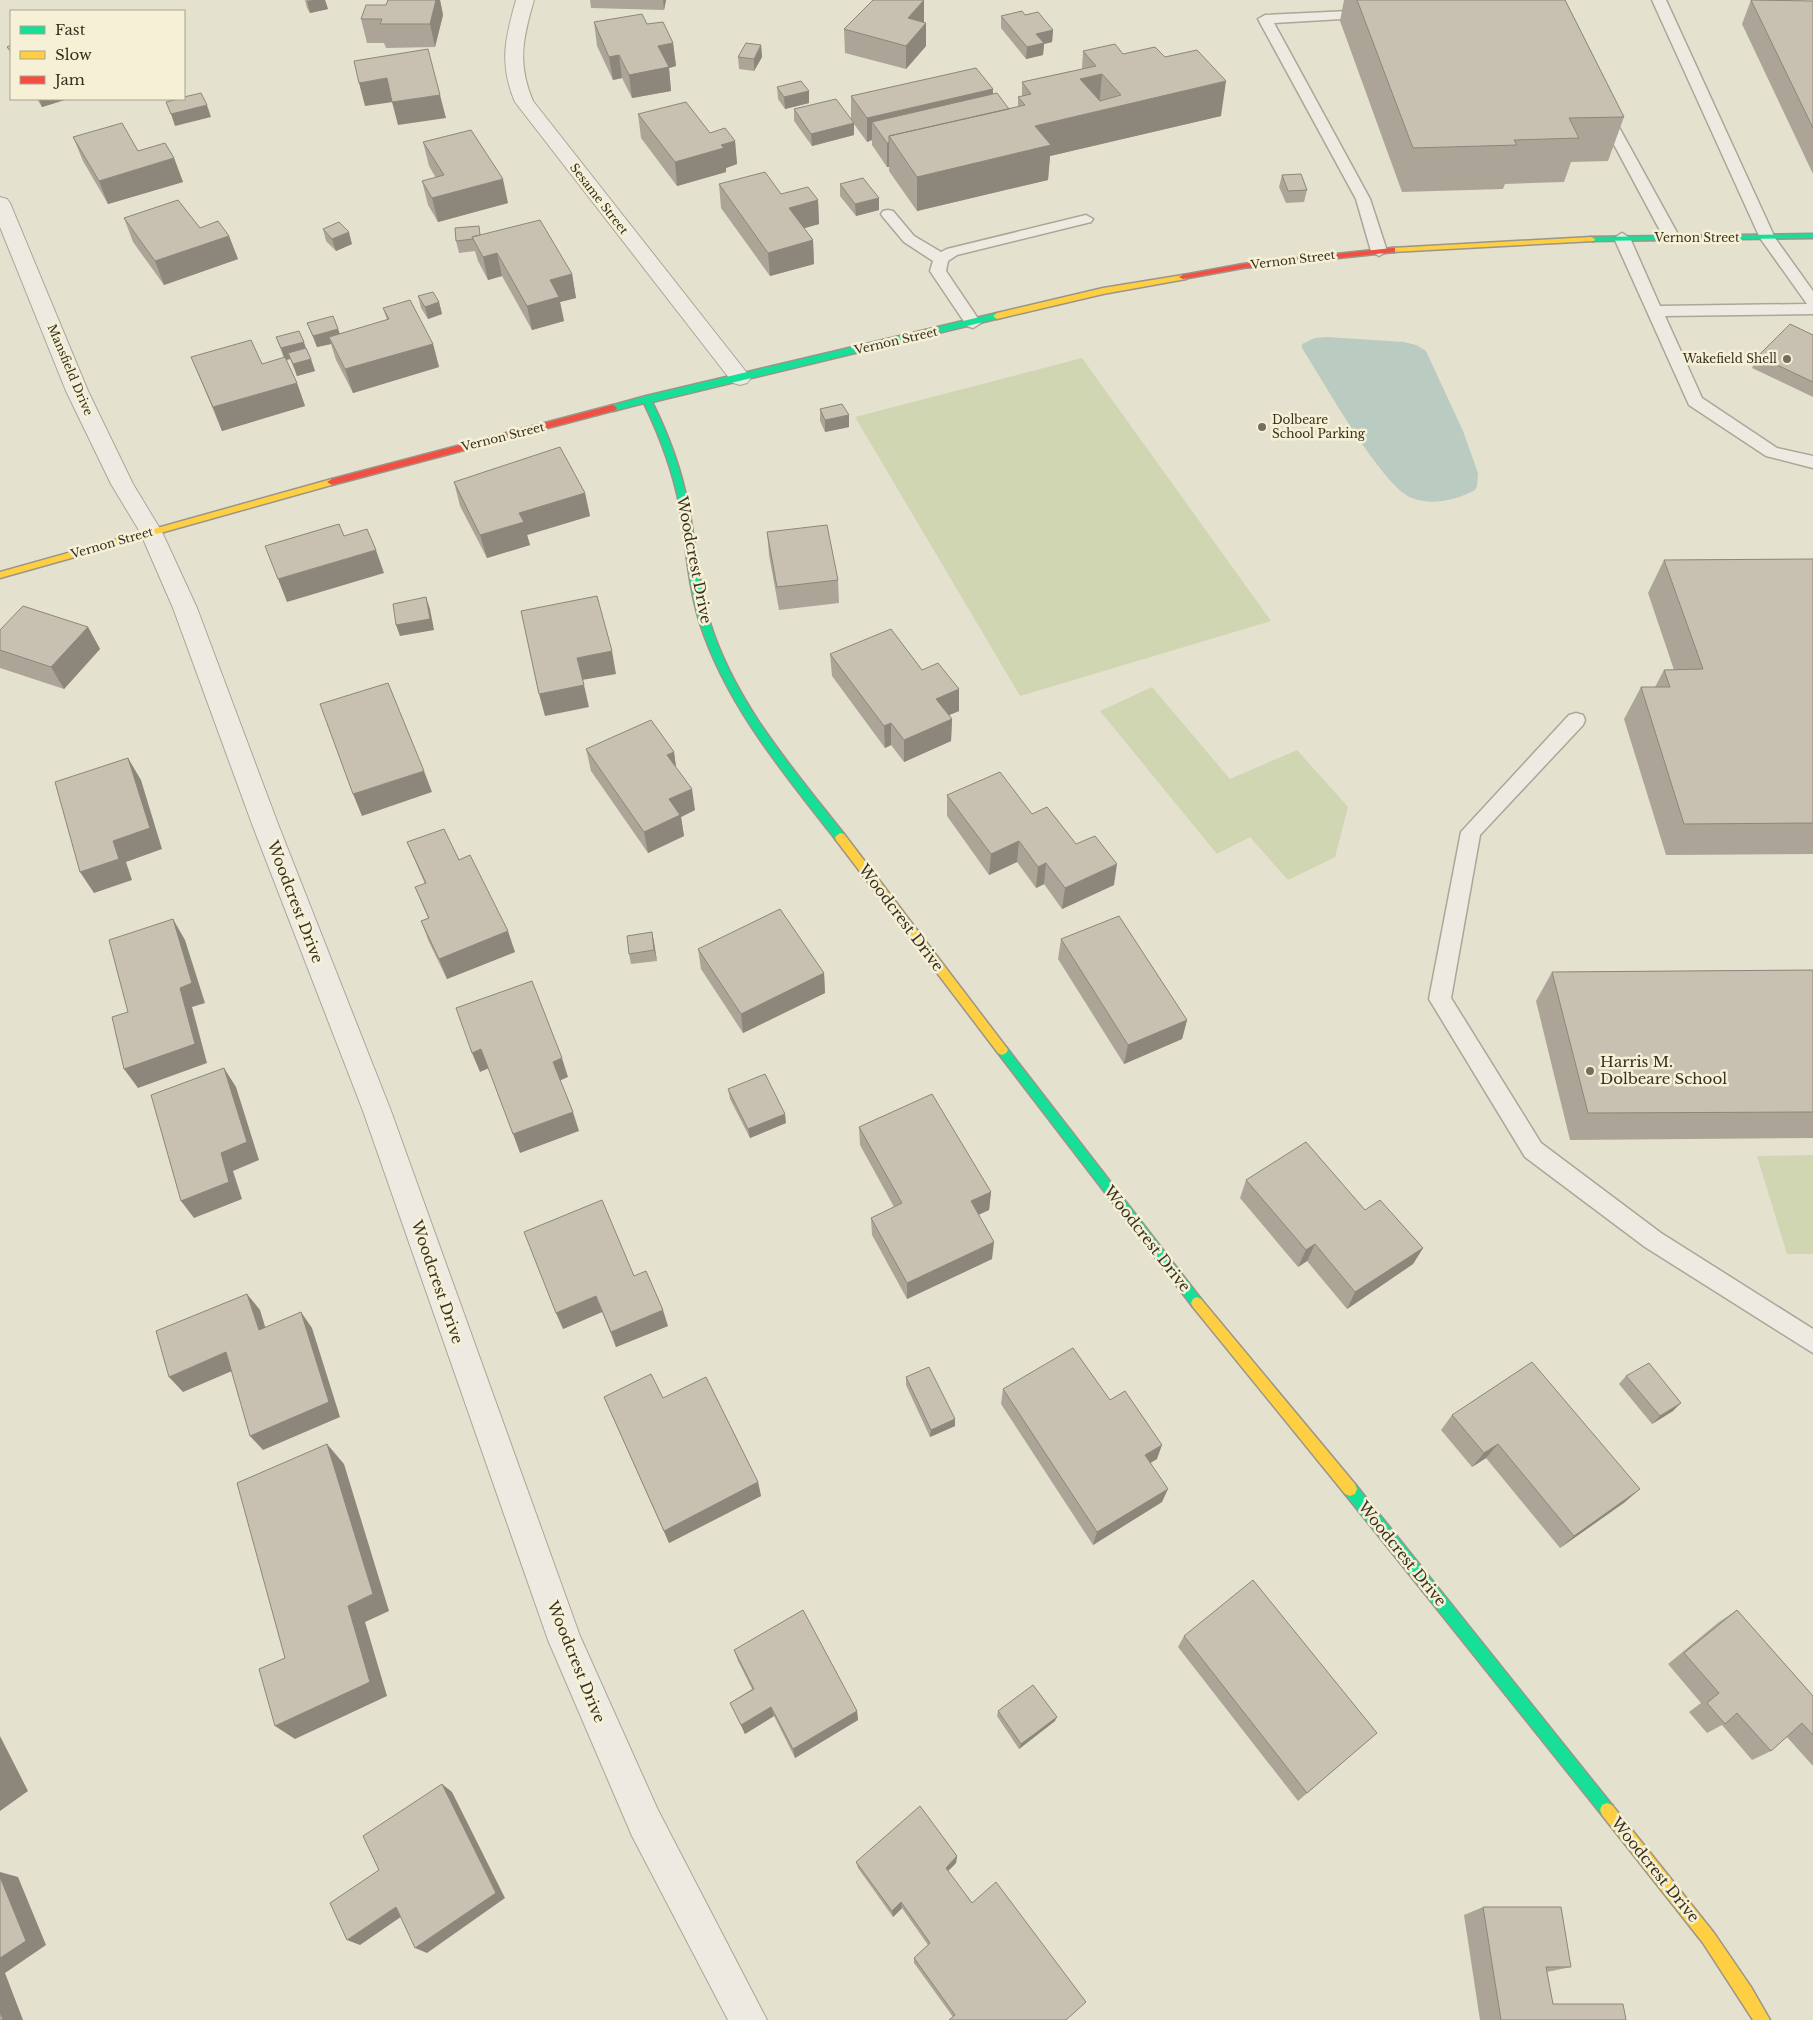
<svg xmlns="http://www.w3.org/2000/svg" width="1813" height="2020" font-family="'Libre Baskerville',serif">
<rect width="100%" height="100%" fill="#e5e1cf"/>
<path fill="#d0d5b2" d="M1082,358L1271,621L1020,696L855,417Z
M1152,687L1230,779L1297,750L1348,807L1335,857L1288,880L1250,837L1217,854L1100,711Z
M1813,1155V1254H1787L1757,1156Z"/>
<path fill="#bacbc2" d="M1327,337L1404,342L1416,345L1426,351L1463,431L1478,473L1477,486L1475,490C1456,500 1433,506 1412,498C1382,487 1322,379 1302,348V344L1315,338Z"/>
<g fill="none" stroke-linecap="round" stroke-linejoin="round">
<g stroke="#aba698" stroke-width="3">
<path id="lane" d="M1652,0H1666L1775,238L1813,291V314L1665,316L1702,398L1777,448L1813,456V468L1766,456L1689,405L1614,238L1622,233L1630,238L1660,306L1807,304L1760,238Z
M1370,10L1377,14L1375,17L1274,23L1370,199L1387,251L1379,256L1371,251L1356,199L1258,19L1265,15Z
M1603,107L1610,111L1680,238L1677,241L1672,243L1664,238L1596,111Z
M888,210L893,211L914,236L941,252L947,249L1086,215L1093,219L1091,222L957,255L948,261L946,271L981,323L973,328L967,326L930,271L933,261L904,242L883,217L881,214L883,211Z
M1576,713L1583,715L1585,720L1583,725L1480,835L1451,998L1541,1143L1661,1233L1813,1329V1353L1645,1247L1525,1157L1429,999L1461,832L1569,715Z"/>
</g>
<g stroke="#aba698" stroke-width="2">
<path id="street" d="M516,0H534C523,38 517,63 533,101L747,373L751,378L747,383L740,385L733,383L515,102C499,64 505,39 516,0Z
M0,197L7,199L10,203L88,391L133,484L162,532L197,608L278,824L391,1111L580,1636L658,1810L767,2020H728L632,1836L548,1640L363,1111L252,824L173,608L140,532L111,484L66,391L0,227Z"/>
</g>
<g stroke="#9a9588" stroke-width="3">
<path id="fast" d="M1813,234V238L1591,241L1587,239L1591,237Z
M997,313L1001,316L1000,318L652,402C668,434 681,469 688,505C696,543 698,583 709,620C734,702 792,768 844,834L845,837L840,841L836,840C783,772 727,706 700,623C688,585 686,545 680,507C673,471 660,436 644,403L613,411L609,408L610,406L646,396Z
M1002,1045L1006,1047L1201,1299L1203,1303L1201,1307L1197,1309L1193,1307L998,1053L996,1050L998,1047Z
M1350,1482L1355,1484L1612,1805L1614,1810L1612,1815L1607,1817L1602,1815L1345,1494L1343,1489L1345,1484Z"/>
</g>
<g stroke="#9a9588" stroke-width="3">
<path id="slow" d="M1591,237L1595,239L1594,241L1392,252L1388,250L1392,248Z
M1183,275H1186V279L1103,294L997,319L993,316L997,313L1103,288Z
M332,479L337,482L335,484L0,578V572Z
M840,833L844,834L1006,1047L1008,1050L1006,1053L1002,1055L998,1053L836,840L835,837Z
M1197,1297L1201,1299L1355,1484L1357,1489L1355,1494L1350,1496L1345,1494L1193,1307L1191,1303L1193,1299Z
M1607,1803L1612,1805L1714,1933L1751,1987L1770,2020H1753L1703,1943L1602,1815L1600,1810L1602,1805Z"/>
</g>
<g stroke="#9a9588" stroke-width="3">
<path id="jam" d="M1392,248H1395V252L1243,268L1183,279L1179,277L1183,275L1243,264Z
M613,405L617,408L616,410L332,485L327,482L332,479Z"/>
</g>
<use href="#lane" fill="#edeae1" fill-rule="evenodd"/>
<use href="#street" fill="#edeae1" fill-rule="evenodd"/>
<use href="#fast" fill="#16e098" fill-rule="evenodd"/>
<use href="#slow" fill="#ffcf43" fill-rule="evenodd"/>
<use href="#jam" fill="#f24e42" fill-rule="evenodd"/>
</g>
<path fill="#aca597" d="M305,0H325L328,9L310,13L307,8Z
M388,0H440L443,15L435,47L386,48L384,43H367L361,19L386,5Z
M590,0H666L664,10L591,8Z
M924,0V23H926V46L906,69L845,53L844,29Z
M1344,0H1565L1624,117L1608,161L1571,162L1564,182L1505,184L1503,189L1402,192L1340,21Z
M1751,0L1813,1V174L1742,24Z
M1025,15L1053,30L1052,42L1044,44L1043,55L1026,59L1001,28V16Z
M594,22L647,24L673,43L676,66L669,68L671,91L632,98L622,78L613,80L597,46Z
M761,45L762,57L754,71L739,69L738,57Z
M1083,51L1123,54L1221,116L1050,156L1048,180L917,211L889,171V167H887L872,145V140L867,142L851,120V96L993,89V94L1009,109L1018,107V97L1022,96V82L1082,69Z
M777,87L809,91V103L785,109L778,99Z
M37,99H68L42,107Z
M794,109L854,135L812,146L794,121Z
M638,114L710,133L735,141L737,164L726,168V172L677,186L641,138Z
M73,137L174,158L183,182L108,204L83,161Z
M423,142L508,203L438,222L428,205L422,181L436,178L429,166Z
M1282,175L1307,190L1304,202L1286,203L1279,187Z
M719,184L818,200L819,224L804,228L813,240L814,264L770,276L721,208Z
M840,184L879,198V210L856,216L840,196Z
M124,218L200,228L229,236L238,259L164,285L133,242Z
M323,229L352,244L336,251L326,241Z
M481,235L572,274L576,298L560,302L564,321L532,330L502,276L488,280L478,261L475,251L459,253L456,241Z
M418,296L439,302L442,314L428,319L421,308Z
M383,308L433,344L439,367L353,393L336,360L331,344L317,347L307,323L338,329L340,334L387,320Z
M1813,335V397L1752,368L1758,356Z
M276,337L306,348L315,371L297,376L290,359L286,360L297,383L305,406L222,431L191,357L262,364L284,358Z
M820,409L849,415V427L825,432L820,421Z
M454,482L585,493L590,516L527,535L530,545L487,558L460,506Z
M767,532L838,580L839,603L779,610L769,555Z
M1813,559V854L1666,855L1624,719L1641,687H1655L1664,670H1674L1648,593L1664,560Z
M88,627L100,649L64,689L0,668V630Z
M830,654L922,670L959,689V711L949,715L952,719L951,741L904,762L891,745L885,748L832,676Z
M586,749L674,752L676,768L695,810L681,817L684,836L648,853L591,771Z
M947,795L1032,814L1076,844L1114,885L1062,909L1044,884L1036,888L1017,862L989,875L947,816Z
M407,842L459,860L515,952L447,979L429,942L421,921L428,918L415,887L425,884Z
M652,932L657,961L631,964L629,954Z
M1061,939L1187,1020L1182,1039L1124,1064L1058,959Z
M698,949L824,973L825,993L743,1033L701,969Z
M1813,970V1138L1570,1140L1536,1001L1552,972Z
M728,1089L786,1123L750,1138L730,1099Z
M859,1127L991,1192L989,1210L978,1215L992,1259L907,1299L872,1235L871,1218L894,1207L860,1145Z
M1246,1180L1365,1210L1423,1248L1413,1264L1347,1309L1307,1261L1298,1267L1240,1198Z
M634,1276L668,1326L616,1347L602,1312L563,1329Z
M1626,1376L1673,1411L1652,1424L1619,1384Z
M906,1377L955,1426L930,1437L906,1385Z
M1003,1389L1110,1400L1157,1459L1150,1463L1162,1502L1093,1545L1001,1404Z
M604,1397L663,1398L758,1482L761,1496L669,1543Z
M1452,1415L1625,1502L1560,1548L1486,1458L1472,1467L1441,1430Z
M1737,1610L1813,1696V1766L1787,1737L1771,1751L1752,1760L1722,1725L1707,1733L1689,1712L1701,1703L1668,1664L1719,1622Z
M1184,1636L1377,1733L1298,1801L1178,1647Z
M734,1650L857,1711L858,1720L795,1758L774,1716L745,1734L730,1703L752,1689L738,1661Z
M998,1711L1055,1721L1019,1749L997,1716Z
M957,1856L956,1863L948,1871L972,1903L1086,2002L953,2017L914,1963V1958L928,1945L902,1908L893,1917L858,1868L856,1862Z
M1483,1907L1571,1967L1547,1972L1553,2004L1626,2020H1480L1464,1915Z"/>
<path fill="#8c867b" d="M313,0H325L328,9L310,13L307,1Z
M434,0H440L443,15L435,47L430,24Z
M663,0H666L664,10Z
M924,0V24L908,18Z
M926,23V46L906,69V46Z
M1053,30L1052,42L1044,44L1043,55L1026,59L1027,47L1036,34Z
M673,43L676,66L669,68L671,91L632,98L629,75L658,46Z
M761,45L762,57L754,71V59Z
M619,55L622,78L613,80L609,57Z
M1102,74L1099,108L1080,79Z
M387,78L393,102L365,106L359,83Z
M1226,81L1221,116L1050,156L1048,180L917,211V177L1035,126Z
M993,89L992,113L872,122V140L867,142V118Z
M809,91V103L785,109L784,97Z
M440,95L446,118L398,125L392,102Z
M39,99H68L42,107Z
M207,105L211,117L175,126L171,114Z
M854,123V135L812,146L811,134Z
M735,141L737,164L726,168V172L677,186L675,162L721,145Z
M887,143H889V167H887Z
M174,158L183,182L108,204L99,181Z
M503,179L508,203L438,222L432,198Z
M879,198V210L856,216L855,204Z
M818,200L819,224L791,232L789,208Z
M349,232L352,244L336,251L332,239Z
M229,236L238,259L164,285L155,261Z
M813,240L814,264L770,276L768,253Z
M497,253L502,276L488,280L483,257Z
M572,274L576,298L560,302L564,321L532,330L527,306L550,280Z
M439,302L442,314L428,319L425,307Z
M338,329L342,341L329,337L331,344L317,347L313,336Z
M304,342L308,354L288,353L290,359L285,360L281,348Z
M433,344L439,367L353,393L345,369Z
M311,359L315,371L297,376L293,364Z
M297,383L305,406L222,431L213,407Z
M849,415V427L825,432V420Z
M585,493L590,516L527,535L530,545L487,558L480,535L519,513Z
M376,550L384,573L287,602L278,579Z
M426,597L430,609L434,630L400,636L396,625Z
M88,627L100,649L64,689L51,667Z
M612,651L616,674L582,680L577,658Z
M584,685L589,707L545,716L539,694Z
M959,689V711L935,721L936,699Z
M952,719L951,741L904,762V740Z
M891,723V745L885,748L884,726Z
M674,752L677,774L667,755Z
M128,758L141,780L162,849L126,862L132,880L94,893L80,872L113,841Z
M424,771L432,792L362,816L353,794Z
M692,789L695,810L681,817L684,836L648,853L644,832L669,799Z
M1019,841L1017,862L989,875L991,854Z
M1046,863L1044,884L1036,888L1038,867Z
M1117,864L1114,885L1062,909L1065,888Z
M173,919L185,940L205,1003L192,1007L207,1063L138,1088L124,1069L180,988Z
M508,931L515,952L447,979L439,959Z
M652,932L654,942L657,961L654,950Z
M824,973L825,993L743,1033L741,1014Z
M1187,1020L1182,1039L1124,1064L1128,1045Z
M481,1049L489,1068L480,1072L472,1053Z
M562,1058L568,1077L559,1081L553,1062Z
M224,1068L236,1087L259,1160L233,1171L242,1199L194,1218L181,1201L221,1153Z
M573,1112L579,1131L520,1153L513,1134Z
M785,1114L786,1123L750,1138L748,1129Z
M991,1192L989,1210L969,1219L971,1201Z
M994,1242L992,1259L907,1299V1283Z
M1315,1244L1307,1261L1298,1267L1306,1250Z
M1423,1248L1413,1264L1347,1309L1355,1292Z
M247,1294L260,1310L271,1346L259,1330Z
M596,1296L602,1312L563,1329L556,1313Z
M663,1310L668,1326L616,1347L611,1332Z
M301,1312L312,1328L340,1417L263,1450L250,1436Z
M226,1352L239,1368L183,1392L169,1377Z
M1681,1403L1673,1411L1652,1424L1660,1416Z
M955,1419V1426L930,1437L931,1430Z
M327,1444L344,1464L389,1611L365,1622L387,1696L295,1739L275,1726L348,1606Z
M1498,1444L1486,1458L1472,1467L1484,1453Z
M1162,1445L1157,1459L1140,1469L1145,1455Z
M758,1482L761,1496L669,1543L664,1531Z
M1168,1489L1162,1502L1093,1545L1097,1532Z
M1640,1489L1625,1502L1560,1548L1574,1536Z
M771,1707L774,1716L745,1734L741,1725Z
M857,1711L858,1720L795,1758L793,1749Z
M1057,1717L1055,1721L1019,1749L1021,1744Z
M0,1736L28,1791L0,1811Z
M442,1784L452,1792L505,1898L427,1953L415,1948Z
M957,1856L956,1863L945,1874L946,1868Z
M0,1872L18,1877L46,1945L5,1973L23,2020H3L0,2012Z
M901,1902L902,1908L893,1917L892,1911Z
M396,1907L408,1912L360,1945L347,1940Z"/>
<path fill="#c8c0b0" stroke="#8c867b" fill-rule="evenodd" d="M388,0H436L430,24H380L382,19H361L366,5H386Z
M873,0H924L908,18L926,23L906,46L844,29Z
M1357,0H1565L1624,117L1569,118L1579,138L1514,140L1517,145L1413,148Z
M1751,0L1813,1V128Z
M1022,11L1025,15L1038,12L1053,30L1036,34L1044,43L1027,47L1001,16Z
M642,14L647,24L663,22L673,43L658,46L669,67L629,75L619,55L609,57L594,22Z
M746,43L761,45L754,59L738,57Z
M1115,44L1123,54L1155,47L1165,57L1197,50L1226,81L1035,126L1051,145L917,177L889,136L1025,105L1018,97L1031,94L1022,82L1096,66L1083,51ZM1102,74L1121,95L1100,101L1080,79Z
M11,45V52L7,47Z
M428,49L440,95L392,102L387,78L359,83L354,61Z
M976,68L993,89L867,118L851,96Z
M801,81L809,91L784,97L777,87Z
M201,93L207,105L171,114L166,102L178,99H184V97Z
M997,93L1009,109L889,136V143H887L872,122Z
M836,99L854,123L811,134L794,109Z
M686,102L710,133L725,128L735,141L721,145L724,148L675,162L638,114Z
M122,123L138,151L165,143L174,158L99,181L73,137Z
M471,130L503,179L432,198L422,181L444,175L423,142Z
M765,172L781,194L808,187L818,200L789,208L813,240L768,253L719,184Z
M1301,174L1307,190L1288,191L1282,175Z
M863,178L879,198L855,204L840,184Z
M178,200L200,228L218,221L229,236L155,261L124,218Z
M540,220L572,274L550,280L559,297L527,306L497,253L483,257L472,237Z
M339,222L349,232L332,239L323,229Z
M479,226L480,235L472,237L473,239L456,241L455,228Z
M433,292L439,302L425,307L418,296Z
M410,300L433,344L345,369L329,337L389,319L383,308Z
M333,316L338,329L313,336L307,323Z
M1790,324L1813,335V382L1758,356Z
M299,331L304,342L281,348L276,337Z
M251,340L262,364L285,357L297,383L213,407L191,357Z
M306,348L311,359L293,364L288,353Z
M842,404L849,415L825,420L820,409Z
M560,447L585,493L519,513L524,522L480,535L454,482Z
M339,524L344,536L367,529L376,550L278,579L265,546Z
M827,525L838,580L777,587L767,532Z
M1813,559V823L1684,824L1641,687H1670L1664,670L1703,669L1664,560Z
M597,596L612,651L577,658L584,685L539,694L521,611Z
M426,597L430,619L396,625L393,604Z
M23,606L88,627L51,667L0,650V630Z
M891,629L922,670L938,663L959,689L936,699L952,719L904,740L891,723L884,726L830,654Z
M388,683L424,771L353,794L320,704Z
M651,720L674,752L667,755L692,789L669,799L680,815L644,832L586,749Z
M128,758L150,828L113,841L119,859L80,872L55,782Z
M1000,772L1032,814L1047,807L1076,844L1095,836L1117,864L1065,888L1046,863L1038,867L1019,841L991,854L947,795Z
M444,829L459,860L470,855L508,931L439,959L421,921L429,918L415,887L426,883L407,842Z
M780,909L824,973L741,1014L698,949Z
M1119,916L1187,1020L1128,1045L1061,939Z
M173,919L192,983L180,988L195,1044L124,1069L112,1017L128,1012L109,940Z
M652,932L654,950L629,954L627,936Z
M1813,970V1112L1588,1113L1552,972Z
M532,981L562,1058L553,1062L573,1112L513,1134L481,1049L472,1053L456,1008Z
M224,1068L247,1142L221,1153L229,1182L181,1201L151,1095Z
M765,1074L785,1114L748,1129L728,1089Z
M932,1094L991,1192L971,1201L994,1242L907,1283L871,1218L902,1203L859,1127Z
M1306,1142L1365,1210L1380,1200L1423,1248L1355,1292L1315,1244L1306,1250L1246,1180Z
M602,1200L634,1276L646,1271L663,1310L611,1332L596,1296L556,1313L524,1232Z
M247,1294L259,1330L301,1312L329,1402L250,1436L226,1352L169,1377L156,1331Z
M1073,1348L1110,1400L1125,1391L1162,1445L1145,1455L1168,1489L1097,1532L1003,1389Z
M1532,1362L1640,1489L1574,1536L1498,1444L1484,1453L1452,1415Z
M1649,1363L1681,1403L1660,1416L1626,1376Z
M929,1367L955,1419L931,1430L906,1377Z
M651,1374L663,1398L706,1377L758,1482L664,1531L604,1397Z
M327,1444L373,1594L348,1606L370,1682L275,1726L259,1669L285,1658L237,1483Z
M1253,1580L1377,1733L1307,1793L1184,1636Z
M803,1610L857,1711L793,1749L771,1707L741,1725L730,1703L754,1689L734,1650Z
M1737,1610L1813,1696V1735L1802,1723L1771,1751L1737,1713L1725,1724L1707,1703L1719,1693L1684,1653Z
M1033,1685L1057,1717L1021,1744L998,1711Z
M442,1784L496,1893L415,1948L396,1907L347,1940L330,1903L379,1870L363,1836Z
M920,1806L957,1856L946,1868L972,1903L996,1882L1086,2002L1066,2020H949L955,2015L914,1958L930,1943L901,1902L892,1911L856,1862Z
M0,1877L26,1941L0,1958Z
M1483,1907H1561L1571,1967H1546L1553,2004H1623L1626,2020H1501Z
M0,2012L3,2020H0Z"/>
<g fill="#756e5d" stroke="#f5f0d6" stroke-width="2">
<circle cx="1787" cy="359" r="5"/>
<circle cx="1262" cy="427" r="5"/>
<circle cx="1590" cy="1071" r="5"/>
</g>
<g text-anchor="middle" stroke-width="5" stroke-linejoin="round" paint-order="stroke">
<g font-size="12" fill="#393020" stroke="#f5f0d6">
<text transform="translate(599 199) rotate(52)" y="4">Sesame Street</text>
<text x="1697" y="242">Vernon Street</text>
<text transform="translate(1293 260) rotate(-7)" y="4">Vernon Street</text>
<text transform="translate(896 341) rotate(-13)" y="4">Vernon Street</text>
<text transform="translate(70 370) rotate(67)" y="4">Mansfield Drive</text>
<text transform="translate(503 437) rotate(-14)" y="4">Vernon Street</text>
<text transform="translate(112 543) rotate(-16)" y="4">Vernon Street</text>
</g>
<g font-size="12" fill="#393020" stroke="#f5f0d6" text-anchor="end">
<text x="1777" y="363">Wakefield Shell</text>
<text x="1272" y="424" text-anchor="start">Dolbeare<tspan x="1272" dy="14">School Parking</tspan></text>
</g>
<g font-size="15" fill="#393020" stroke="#f5f0d6">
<text transform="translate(694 560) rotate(79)" y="5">Woodcrest Drive</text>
<text transform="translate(295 902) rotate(69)" y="5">Woodcrest Drive</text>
<text transform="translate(901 918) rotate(53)" y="5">Woodcrest Drive</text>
<text transform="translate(1147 1239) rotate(52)" y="5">Woodcrest Drive</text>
<text transform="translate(437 1282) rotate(71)" y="5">Woodcrest Drive</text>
<text transform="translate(1402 1554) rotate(51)" y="5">Woodcrest Drive</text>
<text transform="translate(576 1662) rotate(68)" y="5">Woodcrest Drive</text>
<text transform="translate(1655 1870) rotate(51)" y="5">Woodcrest Drive</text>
</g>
<g font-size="15" fill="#393020" stroke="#f5f0d6" text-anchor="start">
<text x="1600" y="1067">Harris M.<tspan x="1600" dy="17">Dolbeare School</tspan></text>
</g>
</g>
<rect x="10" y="10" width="175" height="90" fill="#f5f0d6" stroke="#aaa38d"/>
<rect x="20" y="26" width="25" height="8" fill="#16e098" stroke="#aaa38d"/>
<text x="55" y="35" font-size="15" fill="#393020">Fast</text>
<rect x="20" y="51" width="25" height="8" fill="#ffcf43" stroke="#aaa38d"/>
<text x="55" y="60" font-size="15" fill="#393020">Slow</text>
<rect x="20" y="76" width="25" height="8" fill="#f24e42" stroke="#aaa38d"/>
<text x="55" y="85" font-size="15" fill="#393020">Jam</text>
</svg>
